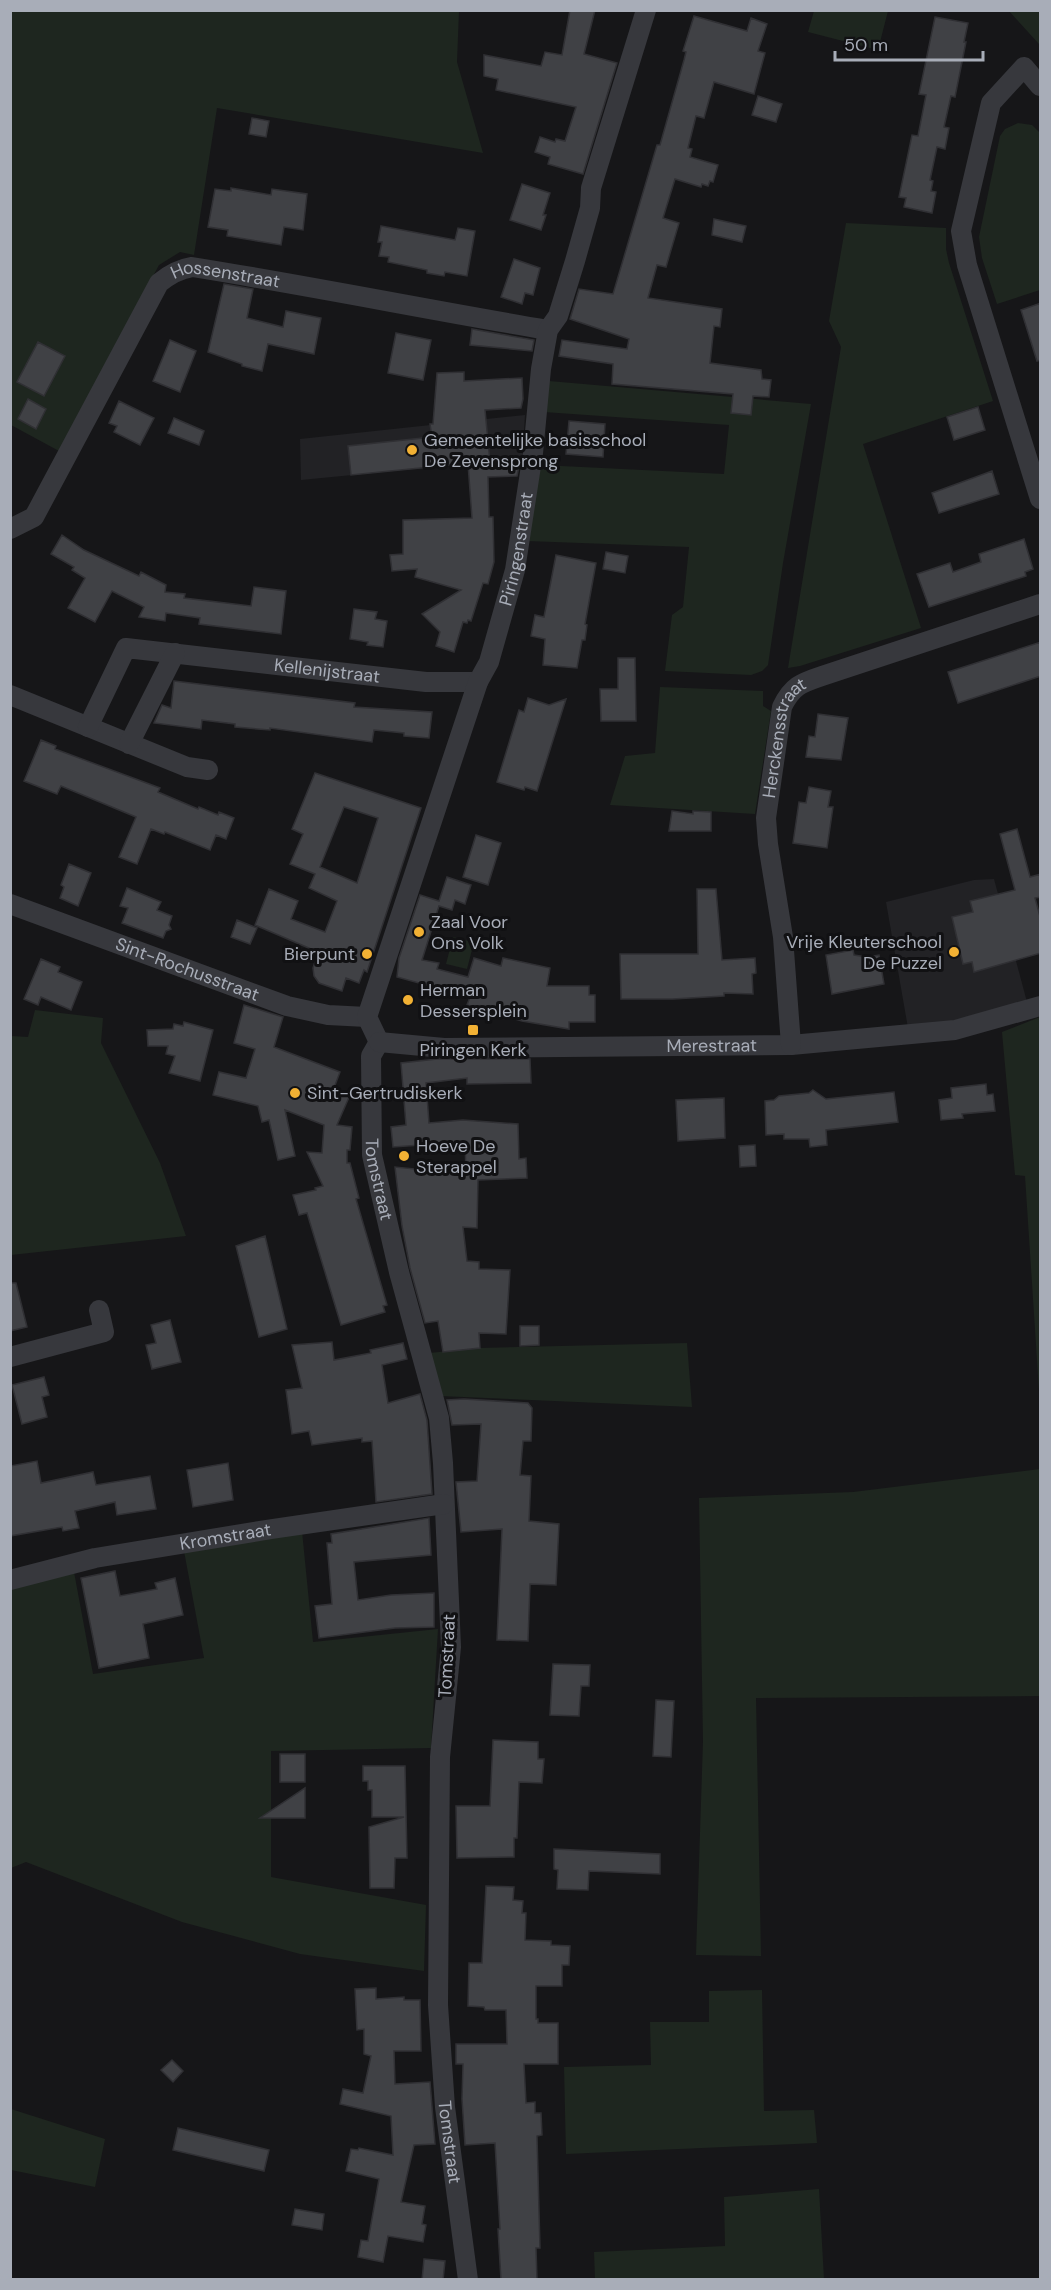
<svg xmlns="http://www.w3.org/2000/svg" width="1051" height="2290" font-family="'DM Sans',sans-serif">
<rect width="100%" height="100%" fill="#161618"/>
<path fill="#222225" d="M525,415L522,461L465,464L301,480L300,439Z
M994,879L1027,1002L949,1022L908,1028L886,902L974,880Z"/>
<path fill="#1e261f" d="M10,11H459L457,62L483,153L217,108L194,255L180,252L159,265L59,451L11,425Z
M814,11H888L878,50L808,32Z
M1009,11H1040V42L1039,44Z
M1018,123L1032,125L1040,133V290L997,304L982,258L979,237L1000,136L1005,129Z
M846,223L946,228V249L949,263L993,401L863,444L921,628L800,666L788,668L841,347L829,321Z
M549,381L811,404L783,563L768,665L762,671L751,675L665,671L672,615L683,607L689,547L527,541L541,465L724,474L729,425L544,412Z
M660,687L763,691V706L771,711L755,814L610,805L625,756L655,753Z
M453,937L474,942L467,969L446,964Z
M35,1010L103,1018L101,1043L160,1163L186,1236L11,1255V1036L28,1037Z
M1040,1017V1406L1025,1176L1015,1175L1002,1032Z
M687,1343L692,1407L440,1396L429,1353L480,1348Z
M1040,1469V1696L756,1698L761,1956L696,1955L703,1741L699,1498L853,1492Z
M302,1531L313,1642L438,1629L431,1748L271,1751V1877L426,1905L424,1971L300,1954L182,1922L26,1862L11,1868V1589L74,1572L93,1674L204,1658L184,1551Z
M762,1990L764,2111L814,2110L817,2143L566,2154L564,2067L651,2065L650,2022H709V1991Z
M11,2109L105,2139L95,2187L11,2170Z
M819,2189L824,2279H595L594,2252L725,2246L724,2197Z"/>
<path fill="#404145" stroke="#303034" stroke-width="1.5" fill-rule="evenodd" d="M570,10H595L584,54L617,63L583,174L548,164L550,157L535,152L540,137L555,142L556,139L565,141L576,107L496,90L498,79L484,76V55L541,66L545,52L562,55Z
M694,16L747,31L751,18L767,24L758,51L765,53L754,94L714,82L704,118L696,116L688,148L692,149L690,157L718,165L713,182L710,181L708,186L702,184L701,187L675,179L663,218L679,223L666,267L657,265L648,298L722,309L720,327L714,326L710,363L761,370L762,379L771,380L769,397L753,396L751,415L731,413L733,394L612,384L613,364L559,356L562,340L627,349L629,339L570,319L579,289L613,294L657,145H660L684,60L686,52L683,51Z
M935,17L968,23L964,42H966L955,97L951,96L944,127L949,128L945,149L937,147L930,180L933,181L931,191L936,192L932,213L904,207L906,198L899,197L912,135L918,136L926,95L919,94Z
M758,96L782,104L776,122L752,115Z
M252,118L269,121L266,137L249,134Z
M522,184L550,193L543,215H546L541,230L510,220Z
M231,188L271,195L272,189L307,194L303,230L284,227L281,245L227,236L228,230L208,227L215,189L231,191Z
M714,219L746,226L742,242L712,235Z
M381,226L455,240L458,228L475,231L467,276L445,272L444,276L427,273V270L388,262L389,257L379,256L382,242H378Z
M514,259L540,268L533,295L525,293L522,304L501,297Z
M224,284L253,289L247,318L283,327L286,311L321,318L314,354L268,344L262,371L242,366V364L208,352Z
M1041,303V360L1037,361L1021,310Z
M472,329L534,340L532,351L470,345Z
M396,333L431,340L423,380L388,373Z
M170,340L196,351L180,392L153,381Z
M38,342L65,356L44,396L17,382Z
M464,372V381L522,378L523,399L521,408L485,410L490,462L520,461L517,476L488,477L489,517H493L494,562L488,584L483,583L471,621L468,620L467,623L463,622L454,652L436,646L440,632L422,614L461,590L415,577L417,569L392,571L390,555L403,554V520L472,518L468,464L470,463L351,475L348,446L432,437L430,424H433L437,373Z
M28,399L46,409L36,429L18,419Z
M119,401L154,418L140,445L114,432L117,426L109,423Z
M978,407L985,430L954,440L947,417Z
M174,418L204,431L199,445L168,433Z
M569,421L605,424L603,457L566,454Z
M992,471L999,494L939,513L932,493Z
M62,535L84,550L139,576L141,572L166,585L165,592L185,594L184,598L251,606L254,587L286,591L281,634L199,624L200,618L166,613L165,621L139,617L144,607L112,591L95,622L68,608L85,578L72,570L74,567L51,554Z
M1024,539L1033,569L1025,572L1026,576L929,607L917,574L950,563L953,572L981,562L979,554Z
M606,552L628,556L625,573L603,569Z
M556,555L596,563L585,624L587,625L585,640H582L577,668L543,665L545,639L531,636L535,615L544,617Z
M354,609L377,612L375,619L387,621L383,647L367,645L368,642L350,639Z
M1041,642V676L958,703L948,672Z
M618,658H635L636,721H601L600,689H618Z
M174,681L355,703L354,707L432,712L429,738L404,736V733L374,730L372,742L270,728V730L235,727V724L202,720L201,729L154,723L162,705L171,708Z
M528,698L549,705L566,699L537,791L525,787L524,790L497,782L519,710L524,712Z
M818,714L848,718L841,760L806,757L809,736L815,737Z
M41,740L56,746L55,749L160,788L158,792L198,809L199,807L218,815L219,812L234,818L226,839L216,835L210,850L165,832L164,834L151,829L137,864L119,857L136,817L61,786L57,794L24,781Z
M315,773L421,808L367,972L364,970L359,983L346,978L342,991L319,983L314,976L313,968L318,952L255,925L269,889L298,901L291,919L325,932L337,901L309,888L315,874L290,864L303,834L292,829ZM344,807L378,818L357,883L320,867Z
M809,787L831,791L828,807H833L827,848L793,843L799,802L806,803Z
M672,811L693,814V811L711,812V831H669Z
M1017,829L1030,877L1041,874V897L1035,898L1041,920V953L974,972L972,962L963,964L952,917L973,912L970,901L1015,890L1000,834Z
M476,835L501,843L488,885L463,877Z
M69,864L91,873L78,906L60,898L64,887L61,885Z
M447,877L471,885L465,904L455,900L452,910L439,906L422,960L439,963L437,969L468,977L474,958L501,966L503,958L550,968L547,986H589V995H595V1022H569V1029L522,1021L467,1005L470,997L397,977L399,958L420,895L439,901Z
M127,888L161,902L157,910L172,916L169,925L171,929L166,931L163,938L122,923L128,908L120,906Z
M697,889H716L722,960L755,958L756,973L752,974L753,994L724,993V996L673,999H621L620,954H698Z
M237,920L257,928L250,944L231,937Z
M853,950L854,955L867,957L879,955L884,984L832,994L826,955Z
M41,959L60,967L58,972L82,982L71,1010L41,997L38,1005L24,999Z
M244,1005L283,1017L274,1047L340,1072L334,1088L350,1095L337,1125L352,1127L350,1150H347V1163H350L359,1198L356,1199L387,1305L383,1306L385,1312L341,1325L307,1213L299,1215L293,1195L316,1190L315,1188L323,1186L307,1152L322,1153L324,1125L285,1110L295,1156L278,1160L269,1120L262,1122L258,1106L213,1095L219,1072L246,1078L255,1049L234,1043Z
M184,1022L213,1030L200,1081L169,1073L175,1056L166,1054L168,1046H148L147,1030L173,1029L174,1024L183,1026Z
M437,1059H530L531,1083L467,1084V1078L426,1083L429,1123L463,1120L518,1124L519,1159L526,1158L527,1178L478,1180L477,1228L463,1227L467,1261L479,1262V1269L510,1270L506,1334L479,1333L480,1348L443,1352L438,1321L425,1323L410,1268L402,1226L395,1167L466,1174L465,1142L393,1147L391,1127L406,1125L401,1063Z
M986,1084L987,1095L993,1094L995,1111L962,1114L963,1118L941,1120L939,1100L952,1098L951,1088Z
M813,1090L826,1099L894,1092L898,1122L826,1130L827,1145L810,1147L809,1139H784V1134L766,1135L765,1101L774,1100L779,1096L809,1093Z
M724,1098L725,1138L678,1141L676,1100Z
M755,1145L756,1166L740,1167L739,1146Z
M265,1236L287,1329L259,1337L236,1246Z
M10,1283H16L27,1327L10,1331Z
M170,1320L181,1362L152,1369L146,1345L156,1343L151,1325Z
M520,1326H539V1345L520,1346Z
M332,1342L334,1360L371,1353L370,1350L403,1343L407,1359L382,1365L388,1403L420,1394L427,1420L432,1494L376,1502L372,1441L362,1442V1438L312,1445L309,1431L292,1434L286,1390L302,1388L292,1345Z
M44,1377L49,1395L42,1397L47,1417L22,1424L12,1385Z
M464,1399L528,1403L532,1408L531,1441H523L520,1475L531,1476L529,1521L559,1524L556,1585L530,1584L528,1641L497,1640L502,1529L461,1532L456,1482L477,1481L481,1424L452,1425L447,1400Z
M37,1461L41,1483L93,1472L96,1485L150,1476L156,1509L117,1515L115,1502L75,1511L79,1528L63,1531L62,1527L10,1536V1466Z
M228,1463L233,1500L193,1507L187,1470Z
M429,1518L431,1555L354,1562L358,1600L391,1595L434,1593V1627L395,1628L319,1638L315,1606L332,1604L327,1543H332L331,1534Z
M115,1571L120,1596L157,1589L155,1583L175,1578L183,1615L143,1624L149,1658L99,1668L81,1578Z
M553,1664L590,1665L589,1686H581L579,1716L550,1715Z
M656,1700L674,1701L671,1757L653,1756Z
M493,1740L538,1742V1759H544L542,1783L519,1782L517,1838H514V1857L457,1858L456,1806H490Z
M280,1754H305V1782H280Z
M363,1766H405L407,1858H395L394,1888H370L369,1827L404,1817H372V1790H368V1781H363Z
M305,1788V1818H260Z
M554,1849L660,1854V1874L589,1871L588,1890L557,1889L558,1870L554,1869Z
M486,1886L514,1887L513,1900L523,1901L522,1913H526L525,1940L551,1941V1945L570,1946L569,1965H562V1986H536V2019H538V2023H558V2064H524L526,2103L535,2102V2113H541L542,2135L537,2136L540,2248H536L537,2280H501L498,2229H500L495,2143L465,2145L462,2099L463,2064H456V2044H507L506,2010H485L484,2007L468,2006L469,1963H482Z
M376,1988V1999L404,1997V2000H420L421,2051H394L395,2084L430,2082L435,2144L414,2145L401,2202L425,2206L422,2224L426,2225L423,2242L388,2236L383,2262L358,2257L361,2240L368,2241L379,2179L346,2171L351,2149L358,2150L359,2148L393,2155L391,2116L340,2104L343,2089L363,2093L371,2056L364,2054V2029L357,2030L355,1989Z
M172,2060L183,2071L173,2082L161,2070Z
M178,2128L269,2150L264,2171L173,2150Z
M295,2209L324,2214L322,2230L292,2225Z
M424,2259L445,2261L443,2280H422Z"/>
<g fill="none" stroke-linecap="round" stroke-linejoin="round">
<g stroke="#37383d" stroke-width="20">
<path d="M1040,86L1024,67L991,103L961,231L967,265L1040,499"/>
<path id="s1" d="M10,529L34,517L159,283C170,274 179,269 192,267C311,286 429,310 548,330"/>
<path d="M10,695L187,767L208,770"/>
<path id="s2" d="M88,727L126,648L426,682H478"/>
<path d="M129,744L175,653"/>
<path id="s3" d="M10,904L287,1006L328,1015L367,1017"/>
<path id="s4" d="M379,1042L371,1056L372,1155L399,1272L439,1418L443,1463L451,1647L440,1757L438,2005L445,2107L468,2280"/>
<path id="s5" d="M379,1042L367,1017L478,682L489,662L515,570L533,453L541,369L548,330L558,316L575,261L590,208L591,188L646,10"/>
<path id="s6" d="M379,1042L444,1048L791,1045L955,1030L1040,1006"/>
<path id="s7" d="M791,1045L783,937L768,844L766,818L782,707C792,686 801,683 822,676L1040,604"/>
<path d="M10,1357L104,1332L99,1310"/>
<path id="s8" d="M10,1580L95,1558L272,1529L444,1504"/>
</g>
</g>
<g fill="#f2b134" stroke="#111113" stroke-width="2">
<circle cx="412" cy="450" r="6"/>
<circle cx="419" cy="932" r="6"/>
<circle cx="954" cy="952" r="6"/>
<circle cx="367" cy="954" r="6"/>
<circle cx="408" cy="1000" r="6"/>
<rect x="467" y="1024" width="12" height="12" rx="3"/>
<circle cx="295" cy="1093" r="6"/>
<circle cx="404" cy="1156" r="6"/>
</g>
<g text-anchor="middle" stroke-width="6" stroke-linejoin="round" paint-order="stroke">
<g font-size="18" fill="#a8adb8" stroke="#111113">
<text dy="6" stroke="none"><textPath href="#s1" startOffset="363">Hossenstraat</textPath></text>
<text dy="6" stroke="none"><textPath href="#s5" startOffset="520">Piringenstraat</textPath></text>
<text dy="6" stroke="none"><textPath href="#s2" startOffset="290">Kellenijstraat</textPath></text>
<text dy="6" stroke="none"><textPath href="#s7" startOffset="312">Herckensstraat</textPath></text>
<text dy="6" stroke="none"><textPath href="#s3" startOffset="189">Sint-Rochusstraat</textPath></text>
<text dy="6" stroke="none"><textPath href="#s6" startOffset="333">Merestraat</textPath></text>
<text dy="6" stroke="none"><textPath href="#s4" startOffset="140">Tomstraat</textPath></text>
<text dy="6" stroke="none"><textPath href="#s8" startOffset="220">Kromstraat</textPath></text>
<text transform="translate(447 1656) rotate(-87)" y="6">Tomstraat</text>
<text dy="6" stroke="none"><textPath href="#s4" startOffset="1112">Tomstraat</textPath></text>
</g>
<g font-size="18" fill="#a8adb8" stroke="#111113" text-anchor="start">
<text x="424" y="446">Gemeentelijke basisschool<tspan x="424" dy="21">De Zevensprong</tspan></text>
<text x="431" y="928">Zaal Voor<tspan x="431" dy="21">Ons Volk</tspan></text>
<text x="942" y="948" text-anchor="end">Vrije Kleuterschool<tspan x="942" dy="21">De Puzzel</tspan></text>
<text x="355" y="960" text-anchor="end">Bierpunt</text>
<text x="420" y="996">Herman<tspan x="420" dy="21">Dessersplein</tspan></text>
<text x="473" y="1056" text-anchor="middle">Piringen Kerk</text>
<text x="307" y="1099">Sint-Gertrudiskerk</text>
<text x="416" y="1152">Hoeve De<tspan x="416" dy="21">Sterappel</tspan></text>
</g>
</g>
<rect width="1051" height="2290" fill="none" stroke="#a8adb8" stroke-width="24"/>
<path d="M835 51v9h148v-9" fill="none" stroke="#a8adb8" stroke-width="3"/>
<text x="844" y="51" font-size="18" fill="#a8adb8" stroke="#111113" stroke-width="4.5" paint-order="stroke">50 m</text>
</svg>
